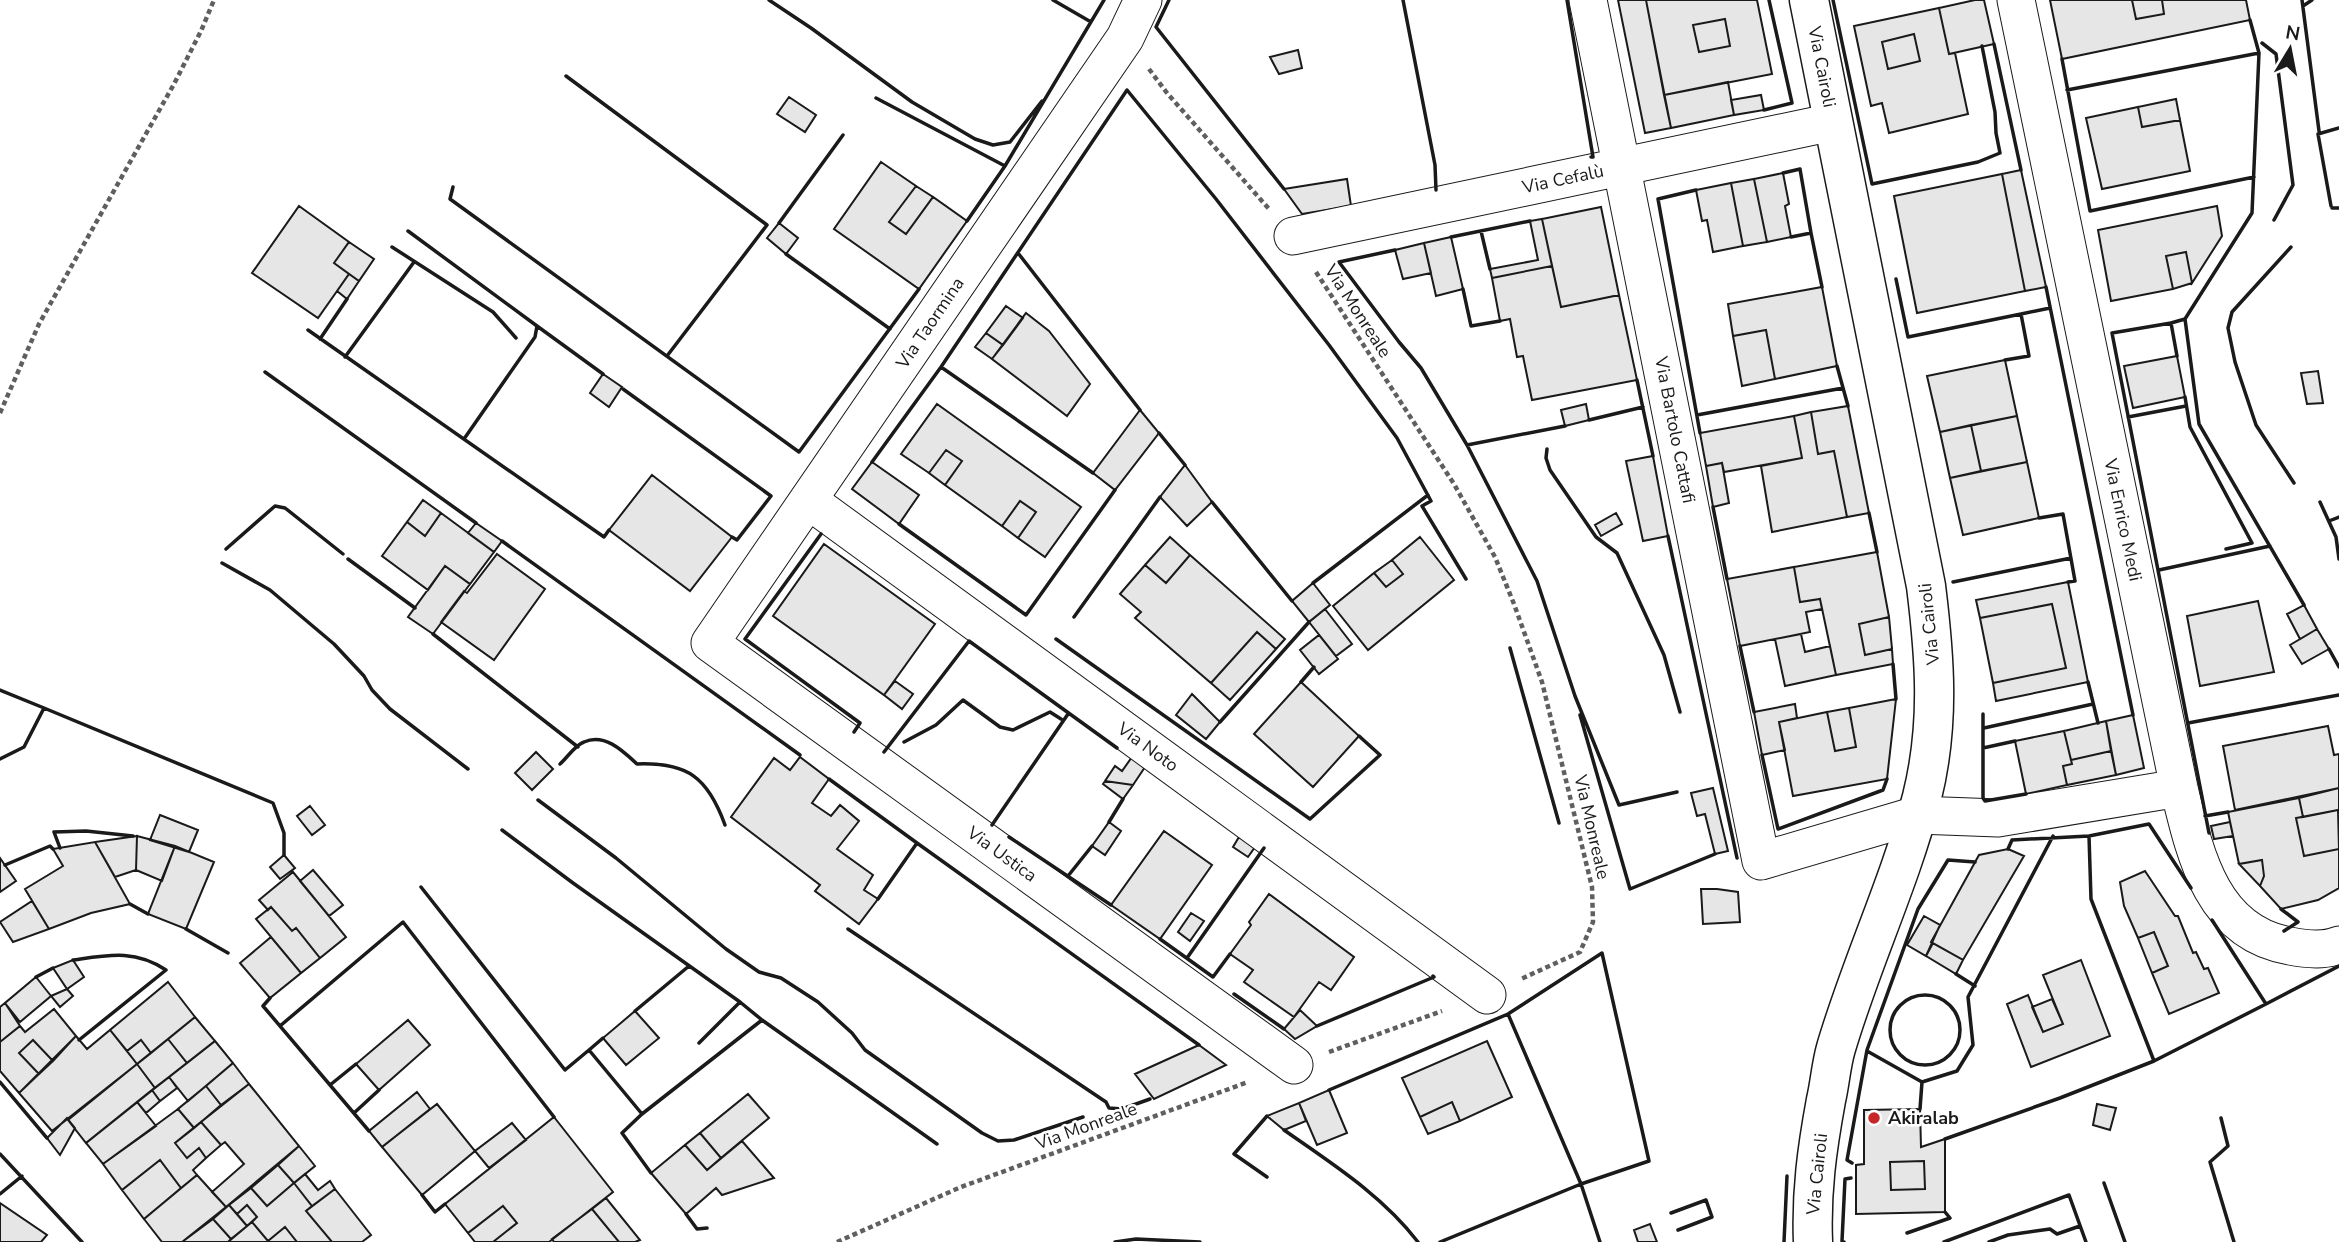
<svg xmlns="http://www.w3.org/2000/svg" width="2339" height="1242" font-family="'Nunito Sans',sans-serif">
<rect width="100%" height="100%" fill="#fff"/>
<path fill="#e6e6e6" stroke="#1a1a1a" stroke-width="2" d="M1618,0H1646L1671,128L1645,133Z
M1646,0H1757L1772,74L1664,95Z
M1975,0H1984L1994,44L1949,54L1939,8Z
M2050,0H2132L2136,19L2164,14L2162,0H2246L2250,20L2062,59Z
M2132,0H2162L2164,14L2136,19Z
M1939,8L1949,54L1955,53L1968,114L1889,133L1882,103L1871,106L1854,26Z
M1725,19L1730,46L1699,52L1693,25Z
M1914,34L1920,61L1888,69L1882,42Z
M1298,50L1302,68L1279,74L1270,57Z
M1728,82L1734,115L1671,128L1664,95Z
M1761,95L1764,110L1734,115L1731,100Z
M789,97L816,115L805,132L777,114Z
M2176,99L2180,120L2142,127L2138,107Z
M2138,107L2142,127L2180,120L2190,171L2102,189L2086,118Z
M881,162L916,186L889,222L906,234L933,197L967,221L919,289L834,229Z
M2021,170L2046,287L2025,291L2002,174Z
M1783,173L1789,204L1785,206L1791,237L1767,242L1754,179Z
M2002,174L2025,291L1917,313L1894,196Z
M1347,179L1351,206L1302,214L1284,189Z
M1754,179L1767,242L1743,246L1731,183Z
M1731,183L1743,246L1713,252L1707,220L1702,221L1696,190Z
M916,186L933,197L906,234L889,222Z
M299,206L349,242L334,263L349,274L318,318L252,273Z
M2217,206L2222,236L2192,283L2186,252L2166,256L2173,289L2111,301L2098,230Z
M1601,207L1619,295L1561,307L1542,219Z
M1542,219L1552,266L1492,278L1490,269L1538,260L1530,221Z
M779,223L798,238L786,254L767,238Z
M1451,237L1463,289L1436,296L1424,243Z
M349,242L374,259L359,281L334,263Z
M1424,243L1431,273L1403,279L1395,250Z
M2186,252L2192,283L2173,289L2166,256Z
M1552,266L1561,307L1619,295L1637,380L1532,400L1523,356L1517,357L1510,319L1500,321L1492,278Z
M349,274L359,281L347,299L337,291Z
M1822,287L1837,366L1775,379L1766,330L1733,336L1728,304Z
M1006,306L1023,318L1003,345L986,333Z
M1026,313L1049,331L1090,384L1067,416L992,359Z
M1766,330L1775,379L1742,386L1733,336Z
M986,333L1003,345L992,359L975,347Z
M2177,356L2185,397L2133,408L2124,366Z
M2005,360L2017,416L1940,432L1927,376Z
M2318,371L2323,403L2307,404L2301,373Z
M603,374L622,387L609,407L590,393Z
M937,404L1081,507L1045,557L1018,538L1036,512L1020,501L1002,526L945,485L962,461L946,450L929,473L901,454Z
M1586,404L1589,420L1565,426L1561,410Z
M1848,406L1869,513L1847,517L1834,451L1818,454L1811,412Z
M1140,410L1159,433L1115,490L1093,473Z
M1811,412L1818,454L1834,451L1847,517L1772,532L1761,466L1802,458L1794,416Z
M1794,416L1802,458L1724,472L1722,463L1706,466L1700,433Z
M2017,416L2027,462L1981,471L1971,425Z
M1971,425L1981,471L1950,478L1940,432Z
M946,450L962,461L945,485L929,473Z
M1653,456L1668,536L1643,541L1626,461Z
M872,462L919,495L899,524L852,489Z
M2027,462L2039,518L1963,535L1950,478Z
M1722,463L1729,503L1713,507L1706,466Z
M1185,465L1212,502L1187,526L1160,497Z
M652,475L732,537L690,591L609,530Z
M423,500L441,513L425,536L407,522Z
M1020,501L1036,512L1018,538L1002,526Z
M441,513L494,552L470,584L445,566L428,590L382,556L407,522L425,536Z
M1616,513L1622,524L1601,536L1595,525Z
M476,523L502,541L494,552L468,533Z
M1170,537L1190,555L1166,583L1145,565Z
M1420,537L1454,580L1368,650L1333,606L1374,573L1386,587L1403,574L1392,560Z
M824,544L935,624L884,695L773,616Z
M1877,552L1889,617L1859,624L1865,655L1892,649L1893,664L1836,675L1820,599L1800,602L1794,567Z
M497,554L545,589L494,660L441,622L464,591L467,593Z
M1190,555L1285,639L1276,649L1257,632L1211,683L1135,618L1141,612L1120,594L1145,565L1166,583Z
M1392,560L1403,574L1386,587L1374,573Z
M445,566L470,584L433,634L408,617Z
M1794,567L1800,602L1820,599L1822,609L1806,612L1810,632L1740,646L1727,579Z
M2068,582L2088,682L1996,701L1993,683L2066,668L2052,604L1980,618L1976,600Z
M1313,583L1330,605L1309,622L1292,601Z
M2258,601L2274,672L2200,686L2187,616Z
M2052,604L2066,668L1993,683L1980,618Z
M2304,605L2317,629L2300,639L2287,614Z
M1325,609L1352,644L1336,656L1309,622Z
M1889,617L1892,649L1865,655L1859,624Z
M2317,629L2329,649L2302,664L2290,645Z
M1257,632L1276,649L1230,700L1211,683Z
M1801,634L1805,652L1830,646L1836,675L1785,686L1775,639Z
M1319,635L1338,659L1319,674L1300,650Z
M895,681L913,694L902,709L884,695Z
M1301,682L1359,736L1313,787L1254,734Z
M1192,694L1220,722L1206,739L1176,715Z
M1896,699L1887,779L1793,796L1779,722L1827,712L1835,751L1856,747L1849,708Z
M1795,704L1797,718L1779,722L1785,750L1762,755L1754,712Z
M1849,708L1856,747L1835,751L1827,712Z
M2133,715L2144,768L2116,775L2106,721Z
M2106,721L2111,751L2071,760L2064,731Z
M2328,726L2334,755L2339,754V788L2235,810L2223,746Z
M2064,731L2072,764L2063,766L2067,785L2026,794L2015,741Z
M2111,751L2116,775L2067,785L2063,766L2072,764L2071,760Z
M536,752L553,769L532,790L515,773Z
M800,757L829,779L812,803L831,816L840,805L859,821L837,849L873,875L864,890L878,899L859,924L815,891L820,885L731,817L774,758L790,770Z
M1132,757L1145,767L1133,785L1105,781L1115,766L1122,771Z
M1105,781L1133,785L1123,799L1103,784Z
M1713,788L1728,851L1715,854L1705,814L1697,816L1691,793Z
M2339,788V814L2338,810L2303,817L2299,798Z
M2299,798L2303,817L2296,818L2304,856L2339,849V888L2318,900L2281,909L2260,886L2264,876L2262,860L2239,864L2228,812Z
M310,806L325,825L312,835L297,816Z
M2338,810L2339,849L2304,856L2296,818Z
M160,815L198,830L189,852L150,840Z
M1109,822L1121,831L1105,855L1092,846Z
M2230,822L2233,836L2214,839L2211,826Z
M1164,831L1212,865L1160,939L1111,905Z
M137,836L136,870L115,877L95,842Z
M137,836L175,846L162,881L136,870Z
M1239,837L1255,847L1248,857L1233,847Z
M95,842L130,904L91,913L49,929L25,889L63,866L53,849Z
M175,846L214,862L186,929L148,914Z
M2008,849L2024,856L1963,960L1931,942L1979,855Z
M284,855L295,868L280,879L270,867Z
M0,858L16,881L0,892Z
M2262,860L2264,876L2260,886L2239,864Z
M313,870L343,905L329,916L300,881Z
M2145,871L2175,916H2178L2193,953L2196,952L2204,969L2208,968L2219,993L2169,1014L2152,973L2168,966L2154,932L2138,938L2124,906L2120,882Z
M293,872L346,937L320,958L296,928L292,931L271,907L268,910L259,900Z
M1701,889H1717L1738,892L1740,922L1703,924Z
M1269,894L1354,957L1331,990L1319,982L1294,1017L1244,982L1253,970L1230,954L1251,925L1249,922Z
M32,901L49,929L13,942L0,922Z
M271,907L292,931L296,928L320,958L301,973L256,919Z
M1191,913L1204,921L1190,941L1178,932Z
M1924,916L1940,925L1926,956L1907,945Z
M2154,932L2168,966L2152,973L2138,938Z
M271,937L301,973L270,998L240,963Z
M1933,943L1963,960L1956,974L1926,956Z
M73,960L84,977L67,989L53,968Z
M2081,960L2110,1036L2031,1067L2007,1004L2028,995L2043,1032L2063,1024L2043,975Z
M36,977L51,996L20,1022L5,1003Z
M168,982L195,1017L151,1053L141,1040L127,1051L110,1030Z
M67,989L73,996L60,1007L51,996Z
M2052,999L2063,1024L2043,1032L2032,1007Z
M5,1003L20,1026L0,1042V1007Z
M54,1009L76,1036L53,1061L33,1040L19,1053L39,1074L19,1093L0,1071V1042L20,1026L25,1032Z
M1300,1010L1317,1026L1295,1039L1284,1029Z
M635,1011L659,1038L626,1065L603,1038Z
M195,1017L215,1041L187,1063L168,1039Z
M408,1020L430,1045L379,1090L356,1064Z
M110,1030L137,1064L52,1131L19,1093L76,1036L87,1049Z
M168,1039L187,1063L155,1088L137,1064Z
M33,1040L53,1061L39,1074L19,1053Z
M141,1040L151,1053L137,1064L127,1051Z
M215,1041L233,1063L188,1101L169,1077Z
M1487,1041L1512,1097L1460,1121L1452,1102L1420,1117L1402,1078Z
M1199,1045L1226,1065L1154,1099L1135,1074Z
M233,1063L249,1084L221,1105L206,1086Z
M137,1064L155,1088L86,1143L68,1120Z
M169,1077L177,1088L160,1101L152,1090Z
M249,1084L299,1146L226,1207L212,1192L244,1164L225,1142L221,1145L201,1122Z
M206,1086L221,1105L194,1128L178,1109Z
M152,1090L160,1101L146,1113L137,1102Z
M1329,1090L1347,1133L1317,1145L1299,1103Z
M417,1092L430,1109L382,1147L369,1131Z
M748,1094L769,1118L721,1158L700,1133Z
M137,1102L156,1126L103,1164L86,1143Z
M1452,1102L1460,1121L1428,1134L1420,1117Z
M1299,1103L1306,1121L1284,1130L1267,1116Z
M437,1104L475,1151L422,1195L382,1147Z
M2097,1104L2116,1108L2110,1130L2093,1125Z
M178,1109L194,1128L175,1143L187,1158L199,1148L206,1158L193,1170L197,1175L181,1188L160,1160L122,1190L103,1164Z
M1920,1109L1921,1147L1945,1139V1212L1856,1214V1165L1864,1164V1110Z
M554,1117L613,1192L549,1242H493L517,1223L503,1206L468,1233L445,1204Z
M67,1118L75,1128L60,1155L47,1138Z
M201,1122L221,1145L206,1158L199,1148L187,1158L175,1143Z
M512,1123L526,1140L489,1168L475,1151Z
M700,1133L721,1158L707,1170L685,1145Z
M742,1141L774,1178L722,1195L716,1188L686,1214L651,1173L685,1145L707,1170Z
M299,1146L315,1166L294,1183L278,1165Z
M160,1160L181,1188L144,1219L122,1190Z
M1924,1161L1925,1189L1891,1190L1890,1162Z
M278,1165L294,1183L267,1206L251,1188Z
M305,1174L318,1190L330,1181L335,1189L312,1206L294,1183Z
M197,1175L226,1207L182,1242H162L144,1219Z
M294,1183L312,1206L306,1211L332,1242H297L285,1227L268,1241L252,1222L257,1217L247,1205L237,1214L229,1205L251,1188L267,1206Z
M335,1189L371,1235L362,1242H332L306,1211Z
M606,1198L640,1240L635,1242H619L592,1209Z
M0,1203L47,1235L41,1242H0Z
M229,1205L247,1226L231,1239L213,1219Z
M247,1205L257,1217L247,1226L237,1214Z
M503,1206L517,1223L493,1242H475L468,1233Z
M592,1209L619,1242H554L552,1239Z
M213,1219L231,1239L228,1242H182Z
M252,1222L268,1241L267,1242H228Z
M1650,1224L1657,1242H1638L1634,1230Z
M285,1227L297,1242H267L268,1241Z"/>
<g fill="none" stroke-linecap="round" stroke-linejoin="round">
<g stroke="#1a1a1a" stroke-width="39">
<path id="street" d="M1143,0L1125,38L710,643L1294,1065
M1588,0L1761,861L1917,815L1998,818L2179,788
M2016,0L2179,788C2195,855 2212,933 2290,946C2305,949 2325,951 2339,945
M1293,236L1833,122
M808,500L1487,995"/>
</g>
<g stroke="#1a1a1a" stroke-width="41">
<path id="secondary" d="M1809,0L1926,586C1935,658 1940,725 1922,797C1900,882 1861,963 1836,1048C1831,1065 1830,1083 1826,1100C1817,1149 1811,1192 1813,1242"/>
</g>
<path stroke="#5f5f5f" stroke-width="4.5" stroke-dasharray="5 3.5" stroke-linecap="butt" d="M1149,69L1167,93L1269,209
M1316,272L1454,484L1495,557L1514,604L1542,682L1592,887L1593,922L1580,952L1521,979
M0,413L39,324L174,84L201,31L214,0
M1329,1052L1442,1011
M837,1242L961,1187L1248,1082"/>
<use href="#street" stroke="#fff" stroke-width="37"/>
<use href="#secondary" stroke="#fff" stroke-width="38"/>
<path stroke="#1a1a1a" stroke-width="3.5" d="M769,0L811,28L912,102L975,139L993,145L1010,142L1042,101
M1053,0L1091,22
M1169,0L1156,27L1284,189
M1403,0L1435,165L1436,190
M1567,0L1593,157H1591
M1833,0L1872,184L1978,162L2000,153L1996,133L1995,112L1982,46
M2302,0L2319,131
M2303,6L2312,0
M2250,20L2259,53L2252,213L2185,319L2199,424L2304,605
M2262,43L2276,54L2293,185L2274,220
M1994,44L2021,170
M2062,59L2090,211L2254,177
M566,76L767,225L667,356
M2067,90L2259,53
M876,98L1005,166
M1764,110L1792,103L1769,0
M1783,173L1800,169L1811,233
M453,187L450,199L799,452L919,289
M1696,190L1658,199L1700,433
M2331,206L2318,134L2339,128
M2332,208H2339
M967,221L1005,166L1104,0
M779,223L843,135
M408,231L537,326L535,337L464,439
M1481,231L1490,269
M1451,237L1530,221
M1791,237L1811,233L1822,287
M392,247L493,312L516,338
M2291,247L2232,312L2228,328L2235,362L2256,425L2294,483
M1395,250L1339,262L1399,342L1421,368L1467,445L1565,426
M1018,253L1140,410
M786,254L890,329
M1896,279L1908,337L2021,314
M2046,287L2133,715
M1463,289L1471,326L1500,321
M2171,323L2112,333L2209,833
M537,326L603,374
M308,330L604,537L609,530
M320,339L347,299
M2177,356L2171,323L2185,319
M345,357L414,262
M2005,360L2029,356L2021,314L2050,308
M1837,366L1848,406
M941,367L1093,473
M265,372L476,523
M1637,380L1653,456
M623,389L771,496L737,540L732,537
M2185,397L2190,427L2252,543L2226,549
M1697,415L1843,388
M2128,417L2186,406
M1589,420L1643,407
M1159,433L1185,465
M1467,445L1537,581L1575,696L1619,805L1677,792
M1547,449L1546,458L1550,470L1596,537L1617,553L1664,655L1680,712
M872,462L941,367L1127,90L1216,199L1329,345L1397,438L1431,501L1422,506L1466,579
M1212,502L1292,601
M2320,502L2336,537L2339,559
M1713,507L1727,579
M1869,513L1877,552
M2039,518L2063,514L2075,581L2068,582
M2329,521L2339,517
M899,524L1026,615L1115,490
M821,534L745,639L860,723L854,732
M1668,536L1737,858
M502,541L800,755
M226,549L275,506L285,508L343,554
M348,559L415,608
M222,563L270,590L334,644L364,676L372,690L390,709L468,769
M2159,570L2270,546
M1953,582L2071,558
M1313,583L1428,495
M1074,617L1160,497
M433,634L578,747
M1056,639L1310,819L1380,755L1359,736
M1740,646L1754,712
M1510,648L1559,823
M2329,649L2339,667
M1893,664L1896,699
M1301,682L1314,667
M2088,682L2098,723
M0,690L44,708
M1983,714V798L1985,801L2026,794
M1580,715L1630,889L1715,854
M1220,722L1309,622
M2188,723L2339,695
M1984,728L2093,704
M904,742L936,725L963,700L1000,727L1013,730L1050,712L1061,719
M1983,748L2015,741
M884,752L969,641L1117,748
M1762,755L1778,829L1883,790L1887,779
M0,759L24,747L44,708L273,803L284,833V855
M560,764C567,758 575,745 584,742C605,733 623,751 637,764C688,762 708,778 725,825
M829,779L917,843L878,899
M538,800L616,858L726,949L759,972L781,978L818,1002L852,1033L865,1050L982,1133L998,1141L1014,1140L1083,1117
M2205,816L2228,812
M1109,822L1123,799
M992,825L1068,714
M502,830L573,883L740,1002L699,1043
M2089,836L2091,899L2154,1061
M1009,837L1111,905
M917,843L1199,1045
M60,848L54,832L86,831L133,836
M2008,849L2012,840L2089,836L2149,824L2191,888
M5,865L50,846L53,849
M1068,876L1092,846
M421,887L565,1070L589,1050L642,1114L622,1133L651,1173
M130,904L148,914
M2281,909L2298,922L2284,931
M186,929L228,953
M848,929L1106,1102L1109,1108L1122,1109L1150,1099
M1160,939L1213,977L1230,954
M1187,958L1264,848
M73,960C108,955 135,949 166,970L79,1040
M1956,974L1975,986
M36,977L53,968
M1234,994L1284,1029
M1890 1030a35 35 0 1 1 70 0a35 35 0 1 1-70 0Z
M270,998L263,1006L369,1131
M2266,1004L2339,966
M635,1011L689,966
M762,1020L937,1144
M280,1026L403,922L554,1117
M1317,1026L1434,977L1433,976
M589,1050L603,1038
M1867,1051L1922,1082
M0,1082L47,1138
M330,1085L356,1064
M1329,1090L1508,1014L1602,953L1649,1161L1581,1184L1508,1014
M1920,1109L1922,1082L1957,1071L1973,1045L1968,997L2053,836
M354,1113L379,1090
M642,1114L762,1020L740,1002
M1267,1116L1234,1154L1267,1177
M2221,1118L2228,1146L2210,1162L2234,1242
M1284,1130C1331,1163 1382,1195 1418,1242
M1945,1139L2060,1098L2154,1061L2266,1004L2212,920
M0,1154L82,1242
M1852,1163L1847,1160L1867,1050L1918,909L1948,860L1975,862
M2104,1183L2125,1242
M0,1194L22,1176
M422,1195L435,1212L445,1204
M1671,1213L1706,1200L1712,1217L1678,1230
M686,1214L697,1229L707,1228
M1907,1233L1950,1218L1945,1212
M1115,1242L1136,1239L1200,1242
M1440,1242L1581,1184L1600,1242
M1784,1242L1787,1176
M1844,1242L1842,1241L1845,1179L1851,1178
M1944,1242L2069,1195L2086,1242
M1989,1242L2008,1235L2050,1229L2057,1234L2080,1226"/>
</g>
<circle fill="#c62828" stroke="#fff" stroke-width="2.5" cx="1874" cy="1118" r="7"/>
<g text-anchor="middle" stroke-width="5" stroke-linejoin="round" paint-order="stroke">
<g font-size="18" fill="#1a1a1a" stroke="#fff">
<text transform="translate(1822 67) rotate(79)" y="6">Via Cairoli</text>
<text transform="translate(1563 179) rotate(-12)" y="6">Via Cefalù</text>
<text transform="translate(1358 311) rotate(57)" y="6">Via Monreale</text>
<text transform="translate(930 323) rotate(-56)" y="6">Via Taormina</text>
<text transform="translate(1675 430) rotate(79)" y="6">Via Bartolo Cattafi</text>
<text transform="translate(2123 520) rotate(78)" y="6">Via Enrico Medi</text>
<text transform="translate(1929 624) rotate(-96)" y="6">Via Cairoli</text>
<text transform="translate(1148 747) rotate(36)" y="6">Via Noto</text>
<text transform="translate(1592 827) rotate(77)" y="6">Via Monreale</text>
<text transform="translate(1002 854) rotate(36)" y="6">Via Ustica</text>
<text transform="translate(1086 1126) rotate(-20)" y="6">Via Monreale</text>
<text transform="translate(1817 1174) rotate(-84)" y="6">Via Cairoli</text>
</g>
<g font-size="18" font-weight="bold" fill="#1a1a1a" stroke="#fff" text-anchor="start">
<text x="1888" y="1124">Akiralab</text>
</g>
</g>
<g transform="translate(2290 49) rotate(10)" stroke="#ffffff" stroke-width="5" paint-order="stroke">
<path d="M0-5L12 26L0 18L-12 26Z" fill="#1a1a1a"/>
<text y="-10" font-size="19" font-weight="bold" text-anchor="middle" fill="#1a1a1a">N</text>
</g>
</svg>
